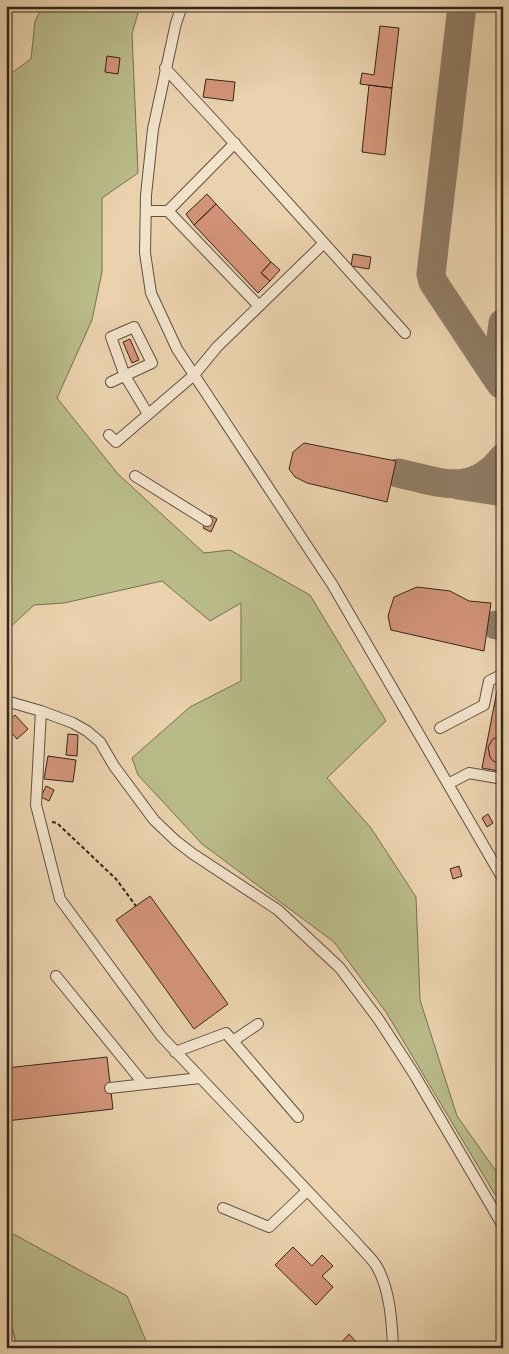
<svg xmlns="http://www.w3.org/2000/svg" width="509" height="1354" font-family="'Old Standard TT',serif">
<rect width="100%" height="100%" fill="#ead2ae"/>
<filter id="stains"><feTurbulence type="fractalNoise" baseFrequency=".004" numOctaves="4"/><feColorMatrix values="0 0 0 0 .2 0 0 0 0 .09 0 0 0 0 .02 0 0 0 .5 -.17"/></filter>
<radialGradient id="worn" r=".72"><stop offset=".6" stop-color="#630" stop-opacity="0"/><stop offset="1" stop-color="#630" stop-opacity=".3"/></radialGradient>
<path fill="#b9bb89" stroke="#777051" d="M43,6H140L132,34L138,173L102,198V272L92,320L57,398L118,474L204,553L230,550L310,595L386,721L327,778L371,828L416,897L420,1000L457,1116L503,1181V1208L386,1012L334,942L202,844L138,775L132,758L190,707L241,681V603L210,621L162,581L64,603L34,605L6,631V146L11,137L6,122V77L31,59L35,21Z
M6,1230L127,1296L149,1348H6Z"/>
<g fill="none" stroke-linecap="round" stroke-linejoin="round">
<path stroke="#907c64" stroke-width="29" d="M462,6L431,274L433,282L496,377
M501,384L496,377L503,323
M398,473C440,482 472,498 503,458
M458,485L503,492
M496,625L503,626"/>
</g>
<path fill="#d3947a" stroke="#352519" d="M380,26L399,28L392,88L360,84L362,73L374,75Z
M107,56L120,58L118,74L105,72Z
M206,79L235,82L233,101L203,97Z
M369,85L392,88L385,155L362,152Z
M207,194L216,204L194,225L186,214Z
M216,204L271,262L261,273L270,281L258,293L194,225Z
M353,254L371,257L369,269L351,266Z
M271,262L280,270L270,281L261,273Z
M130,339L139,360L132,363L123,342Z
M304,443L396,461L387,502L307,483L295,477L289,469L293,452Z
M210,515L217,519L211,532L203,528Z
M417,587L450,591L469,601L491,603L484,651L391,630L388,616L394,597Z
M497,691L503,692V772L482,768Z
M15,715L28,729L17,739L6,727V723Z
M68,734L78,735L77,756L66,755Z
M502,735L503,765H502L493,761L490,757L488,747L493,739Z
M48,756L76,760L73,782L44,779Z
M46,786L54,790L49,801L41,797Z
M488,814L493,823L487,827L482,818Z
M459,866L462,876L453,879L450,869Z
M150,896L228,1004L194,1029L116,920Z
M107,1057L113,1109L6,1121V1068Z
M293,1247L312,1266L322,1255L333,1266L322,1276L333,1287L316,1305L275,1265Z
M349,1334L358,1344L355,1348H344L340,1344Z"/>
<g fill="none" stroke-linecap="round" stroke-linejoin="round">
<g stroke="#62503e" stroke-width="12">
<path id="minor" d="M182,6L176,23L153,129L146,195L145,253L151,293L177,349L332,584L503,879
M165,68L216,123L405,333
M235,143L168,211L259,306
M146,211H168
M111,382L152,363L134,327L111,337L125,376L148,414
M109,435L116,442L194,375L217,347L324,243
M135,476L207,521
M6,701L41,711L73,723L87,731L100,742L114,766L154,820L176,841L193,854L278,910L340,968L379,1020L414,1074L503,1226
M41,711L36,805L60,899L161,1036L356,1242C362,1250 372,1258 377,1267C390,1290 392,1322 393,1348
M440,728L484,705L489,681L503,674
M448,784L469,773L503,779
M56,976L144,1084
M233,1041L258,1024
M175,1052L226,1033L298,1117
M110,1088L200,1078
M223,1208L269,1227L307,1191
M6,1324L11,1348"/>
</g>
<path stroke="#352519" stroke-width="2" stroke-dasharray="4 2.5" stroke-linecap="butt" d="M52,822L57,823L116,879L136,906"/>
<use href="#minor" stroke="#f1e2ca" stroke-width="10"/>
</g>
<rect width="509" height="1354" fill="none" stroke="#ead2ae" stroke-width="25"/>
<rect x="8" y="8" width="494" height="1339" fill="none" stroke="#352519" stroke-width="2.5"/>
<rect x="12" y="12" width="484" height="1329" fill="none" stroke="#352519"/>
<rect width="100%" height="100%" filter="url(#stains)"/>
<rect width="100%" height="100%" fill="url(#worn)"/>
</svg>
